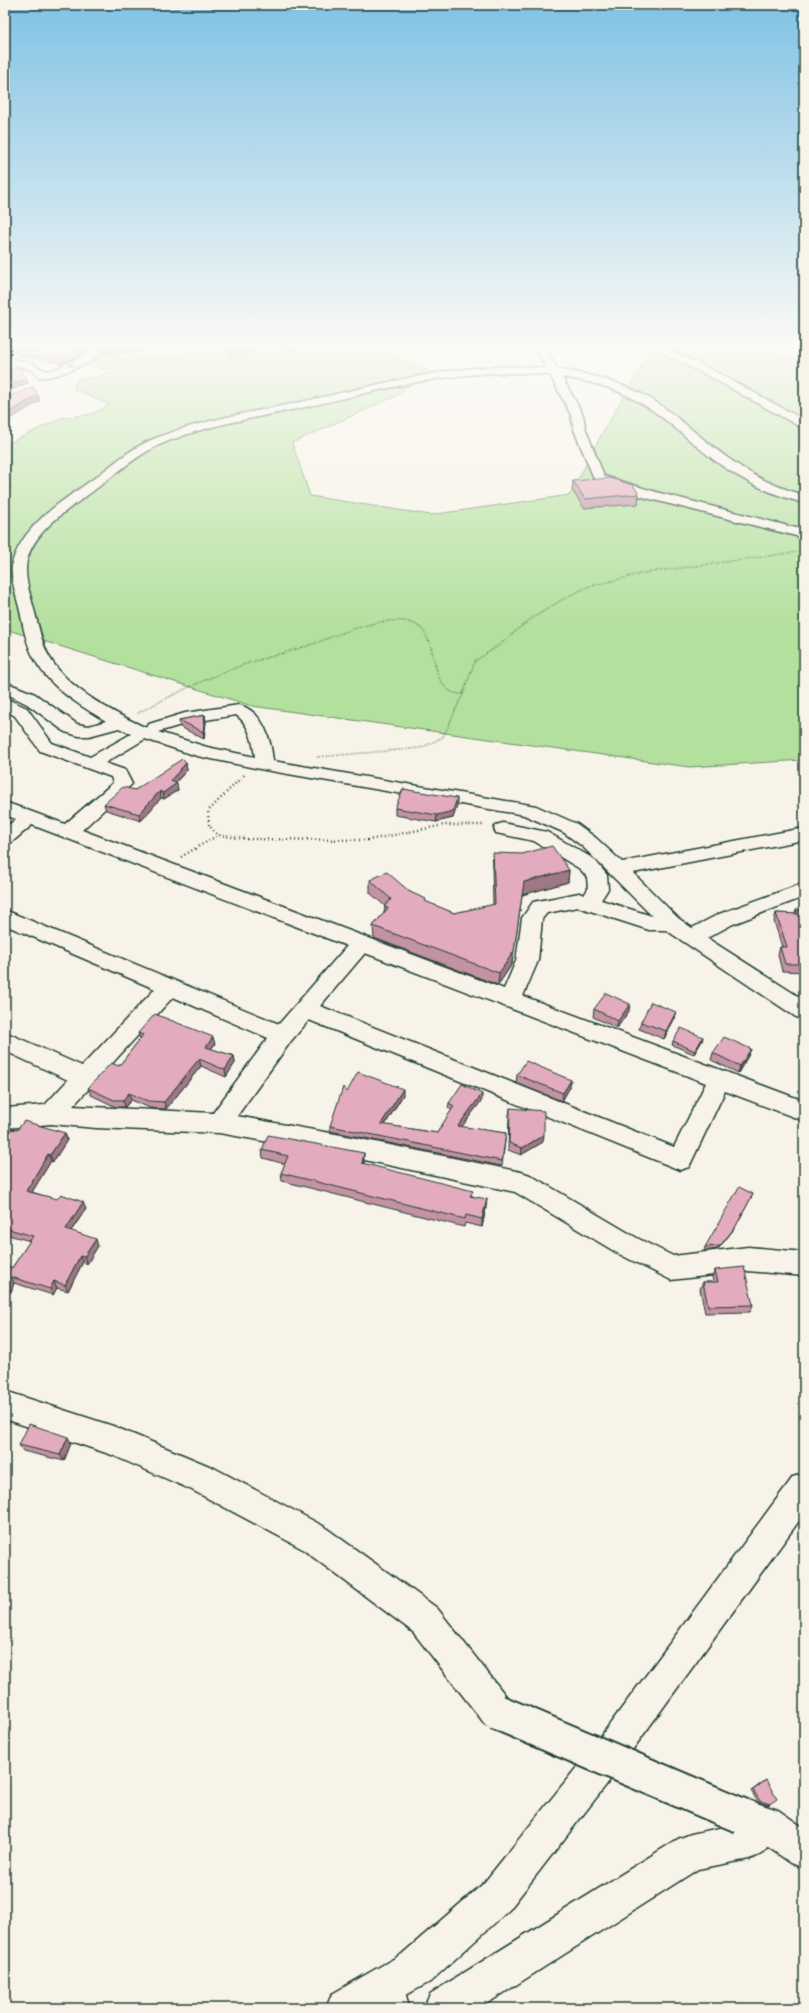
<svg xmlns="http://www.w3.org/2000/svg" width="809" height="2013" font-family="Delius,sans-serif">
<rect width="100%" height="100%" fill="#f7f3e8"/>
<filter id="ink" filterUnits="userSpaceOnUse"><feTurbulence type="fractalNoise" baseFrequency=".025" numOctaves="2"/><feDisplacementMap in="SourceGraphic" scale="8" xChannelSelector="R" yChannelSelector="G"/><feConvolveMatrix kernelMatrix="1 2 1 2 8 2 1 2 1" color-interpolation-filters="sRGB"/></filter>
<g filter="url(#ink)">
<path fill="#b4e09e" stroke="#6a8e69" d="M322,346H359L373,348L426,370L396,396L292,443L310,496L430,515L570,495L606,426L654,346H768L783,357L804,361V760L689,767L252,706L5,629V501L11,486L5,485V445L61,418L92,414L109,405L74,389L77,379L98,377L115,370L80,364L89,361L202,353H220L227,360L255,358L264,352Z"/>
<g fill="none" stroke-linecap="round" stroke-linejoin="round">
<g stroke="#1f3d34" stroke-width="3">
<path id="minor" d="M88,346H98L101,353C93,363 52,380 39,377C32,367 16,366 5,364V358L31,363L46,371L56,369L90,352Z
M535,346H545L558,369C589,374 620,382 648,397C679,416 705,443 735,463C756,478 779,488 804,495V503C771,495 741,480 714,460C689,441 667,418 639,402C616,388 589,381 562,377L583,415L586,430L604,476L656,492L804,530V538L646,498L595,481L574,430L571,415L550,375C459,366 388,389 301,408C252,419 203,425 157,446C131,459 109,480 85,497C64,512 36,531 28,557C22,575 31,596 35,613C39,628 42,645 50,658C68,689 115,714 147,728L149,724L185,713L239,705C263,711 271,739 273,761L536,806L577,824L596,838L622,862L804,828V840L633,873L678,918L692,928L719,914L804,883V897L733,924L707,938L804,1000V1019L796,1017L666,930H649L578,907L547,913L542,919L538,961L523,996L804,1101V1121L725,1091L689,1167L680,1170L309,1020L291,1041L237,1116L341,1135L521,1172L530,1175L637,1238L673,1256L748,1247L804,1252V1276L748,1271L671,1280L619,1254L515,1192L341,1155L219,1133L96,1128L51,1124L5,1128V1108L45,1105L68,1080L5,1051V1032L82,1066L155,989L5,925V910L279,1024L347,946L32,825L12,842L5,844V828L16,819L5,815V802L65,824L113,783L111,777L40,751L15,716L5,710V698L27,708L52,743L90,757L131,734L119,728L89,736H79L65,732L27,704L5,693V682L35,694L77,724L89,726L106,721C79,705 47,686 33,656C26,643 23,626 20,611C16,594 8,574 14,557C28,520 66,499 96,477C113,464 130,449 151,440C199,420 250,413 301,402C383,384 461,360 546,368ZM236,715C250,725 253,742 255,757L207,747L158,732L188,723ZM145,739L197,756L265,770L524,815L563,832L582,846L652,916L601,900L608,889L607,875L594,859L547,832L503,823L496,825L494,829L496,833L534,841L580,869L587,877L588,889L584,895L579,893L533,902L522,918L516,961L504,989L82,830L132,784L125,770L105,763ZM365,953L706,1083L674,1147L320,1006ZM173,997L268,1038L213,1113L73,1106Z
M5,1391L113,1426L214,1468L323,1526L437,1608L509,1700L514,1712L509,1724L497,1729L485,1724L413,1632L301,1548L192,1490L112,1455L5,1419Z
M804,1473V1514L617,1771L509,1910L430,1982L406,1995L409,2008H326L332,1994L402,1954L483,1884L593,1747L793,1477Z
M750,1801L778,1810L804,1828V1868L791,1863L768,1847L762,1854L749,1859L698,1869L480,2008H424L430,1994L678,1839L691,1834L734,1825L732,1819L737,1806Z"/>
</g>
<g stroke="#1f3d34" stroke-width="3">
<path id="highway" d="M648,346H662L720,374L804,420V429L712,378Z"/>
</g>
<path stroke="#1f3d34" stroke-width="2" stroke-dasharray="0.5 2" stroke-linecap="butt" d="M138,713C174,694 210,676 249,663C268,657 288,652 307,646C334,637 392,609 418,626C441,642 427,694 463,694
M317,757L421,748L443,737L463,694L475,661L498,646L528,621L565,598L587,587L644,573L798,552L804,549"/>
<path stroke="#1f3d34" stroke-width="2.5" stroke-dasharray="1 3" stroke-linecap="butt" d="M244,775L208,811L209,826L218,835L247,839L369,840L444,825H485
M181,857L218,835"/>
<use href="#minor" fill="#f7f3e8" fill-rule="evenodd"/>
<use href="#highway" fill="#f7f3e8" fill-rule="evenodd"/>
<g stroke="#1f3d34" stroke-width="2.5">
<path id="rail" d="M5,352L80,367"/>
</g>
<use href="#rail" stroke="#f7f3e8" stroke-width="1.5" stroke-dasharray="5" stroke-linecap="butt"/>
<g stroke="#1f3d34" stroke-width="38" stroke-linecap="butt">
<path id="minor-bridge" d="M497,1712L742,1816"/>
</g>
<use href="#minor-bridge" stroke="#f7f3e8" stroke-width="34"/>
</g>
<path fill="#c393a3" stroke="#1f3d34" d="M5,346L88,351L64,363L5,351Z
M99,346H171L143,349L144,351L112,356L111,354L103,355Z
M208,346H250L253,355L230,358L218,348L211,349Z
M260,346H304L302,347L290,349Z
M573,481L639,494L638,504L584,508L572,490Z
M205,715L206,722L204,739L180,727L179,720Z
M186,763L187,770L176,782L178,790L164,799L161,798L141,821L106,810L104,804L135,790Z
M457,806L453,818L436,822L395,815V808Z
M493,853L569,870L568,882L522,895L512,964L498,985L374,938L373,926L384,913L385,906L370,893V880L410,892L426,902L454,913L493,905L492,865Z
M796,910H804V972L782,971L778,955L780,947H782L774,921L776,913L795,914Z
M594,1009L629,1011L617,1028L593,1017Z
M674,1019L664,1039L639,1029L641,1022Z
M138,1033L215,1044L211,1049L234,1056L235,1063L226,1077L201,1066L166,1109L150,1108L131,1100L125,1107H116L91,1095L88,1088L119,1066L140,1039Z
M703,1037L702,1041L694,1054L672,1045L673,1041Z
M751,1049L748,1056L738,1073L711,1060L713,1053Z
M517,1075L570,1087L562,1101L516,1083Z
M347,1092L403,1095L385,1125L437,1133L452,1110L448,1108L449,1103L482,1100L461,1127L506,1133L502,1166L330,1131V1126Z
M510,1108L543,1142L521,1155L508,1150L509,1115Z
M5,1128L17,1130L65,1133L67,1140L53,1162L51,1161L32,1192L86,1209L71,1231L98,1246L87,1264L83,1262L68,1291L57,1288L53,1295L14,1283L11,1292H5V1264L12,1268L30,1241L5,1234Z
M262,1150L364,1161V1164L473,1196L486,1208L482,1227L465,1223L464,1227L282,1181L281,1173L285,1164L263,1158Z
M753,1194L734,1229L718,1249L704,1251L705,1247Z
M715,1270L753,1305L750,1312L705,1313L700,1289L703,1282H713L712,1277Z
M71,1443L64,1461L23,1451L19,1445Z
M766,1780L770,1804L768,1805L758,1802L751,1791Z"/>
<path fill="#9f7885" stroke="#1f3d34" d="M86,346H87L88,351L64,363L63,358Z
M137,346H171L143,349L144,351L112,356L111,350Z
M211,346H218V348L211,349Z
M290,346H304L302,347L290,349Z
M110,349L111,354L103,355L102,350Z
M252,349L253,355L230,358L229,352Z
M26,378L28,383L5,393V387Z
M38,395L40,401L5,422V415Z
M205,715L206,722L204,739L203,732Z
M186,763L187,770L172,786L171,780Z
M177,783L178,790L164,799L163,793Z
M160,791L161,798L141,821L139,814Z
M457,798V806L453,818L436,822L437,815Z
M569,870L568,882L522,895L512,964L498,985L499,973L524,882Z
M630,1004L629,1011L617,1028L618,1021Z
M676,1012L674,1019L664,1039L666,1031Z
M213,1037L215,1044L207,1054L206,1047Z
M703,1037L702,1041L694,1054L695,1051Z
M751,1049L748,1056L738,1073L740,1066Z
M234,1056L235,1063L226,1077L225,1070Z
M199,1059L201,1066L166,1109L164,1102Z
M571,1080L570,1087L562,1101L563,1093Z
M403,1089V1095L382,1129L381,1124Z
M129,1093L131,1100L125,1107L123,1100Z
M482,1094V1100L458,1132V1126Z
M65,1133L67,1140L53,1162L50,1155Z
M544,1135L543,1142L521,1155L522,1148Z
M364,1153V1161L362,1172V1163Z
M48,1154L51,1161L29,1197L26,1191Z
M753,1194L734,1229L718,1249L720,1246Z
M487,1199L486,1208L482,1227V1219Z
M83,1202L86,1209L68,1235L66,1229Z
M96,1239L98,1246L87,1264L84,1257Z
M80,1256L83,1262L68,1291L65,1285Z
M11,1277L14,1283L11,1292L8,1286Z
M54,1281L57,1288L53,1295L50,1289Z
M68,1437L71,1443L64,1461L60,1455Z"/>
<path fill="#e3abbe" stroke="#1f3d34" d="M6,346H86L63,358Z
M101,346H137L111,350L110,349L102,350Z
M222,346H250L252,349L229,352Z
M20,368L26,378L5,387V370Z
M33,387L38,395L5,415V398Z
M610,478L633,485L639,494L585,499L573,481Z
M205,715L203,732L179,720Z
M182,759L186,763L171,780L177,783L163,793L160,791L139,814L104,804L123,787L135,790Z
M403,789L457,798L453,811L437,815L395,808Z
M552,846L569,870L524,882L514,951L499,973L373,926L388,908L384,907L391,899L370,880L387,872L410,892L426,899L425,901L454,913L495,904L493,853L522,854Z
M796,910H804V964H785L780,947H787L776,913L798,914Z
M606,993L630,1004L618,1021L594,1009Z
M651,1002L676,1012L666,1031L641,1022Z
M155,1014L213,1037L206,1047L234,1056L225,1070L199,1059L164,1102L148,1101L129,1093L123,1100H114L88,1088L111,1063L119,1066L143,1035L138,1033Z
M681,1028L703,1037L695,1051L673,1041Z
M724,1037L751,1049L740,1066L713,1053Z
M526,1061L571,1080L563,1093L517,1075Z
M358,1072L403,1089L381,1124L437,1133L454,1106L449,1103L462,1084L482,1094L458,1126L506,1133L502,1161L330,1126L343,1087L347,1092Z
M510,1108L544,1111V1135L522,1148L509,1143Z
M24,1121L65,1133L50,1155L48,1154L26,1191L57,1199L61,1194L83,1202L66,1229L96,1239L84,1257L80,1256L65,1285L54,1281L50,1289L11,1277L8,1286H5V1264L12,1268L33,1236L5,1228V1128L17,1130Z
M268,1135L364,1153L362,1163L473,1191L470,1196L487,1199L482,1219L466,1215L465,1219L281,1173L288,1156L262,1150Z
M739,1187L753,1194L736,1226L720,1246L705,1247Z
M744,1267L753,1305L708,1306L703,1282H718L715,1270Z
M29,1424L68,1437L60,1455L19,1445Z
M766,1780L777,1799L770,1804L760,1801L753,1790Z"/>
</g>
<linearGradient id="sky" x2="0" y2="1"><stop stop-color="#81c2e5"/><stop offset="0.55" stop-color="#fbfaf5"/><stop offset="1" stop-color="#fbfaf5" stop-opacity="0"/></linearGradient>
<rect width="809" height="628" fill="url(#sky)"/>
<rect width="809" height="2013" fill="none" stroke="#f7f3e8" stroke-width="20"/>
<rect x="10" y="10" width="789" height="1993" fill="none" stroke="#1f3d34" stroke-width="1.5" filter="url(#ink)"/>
</svg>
